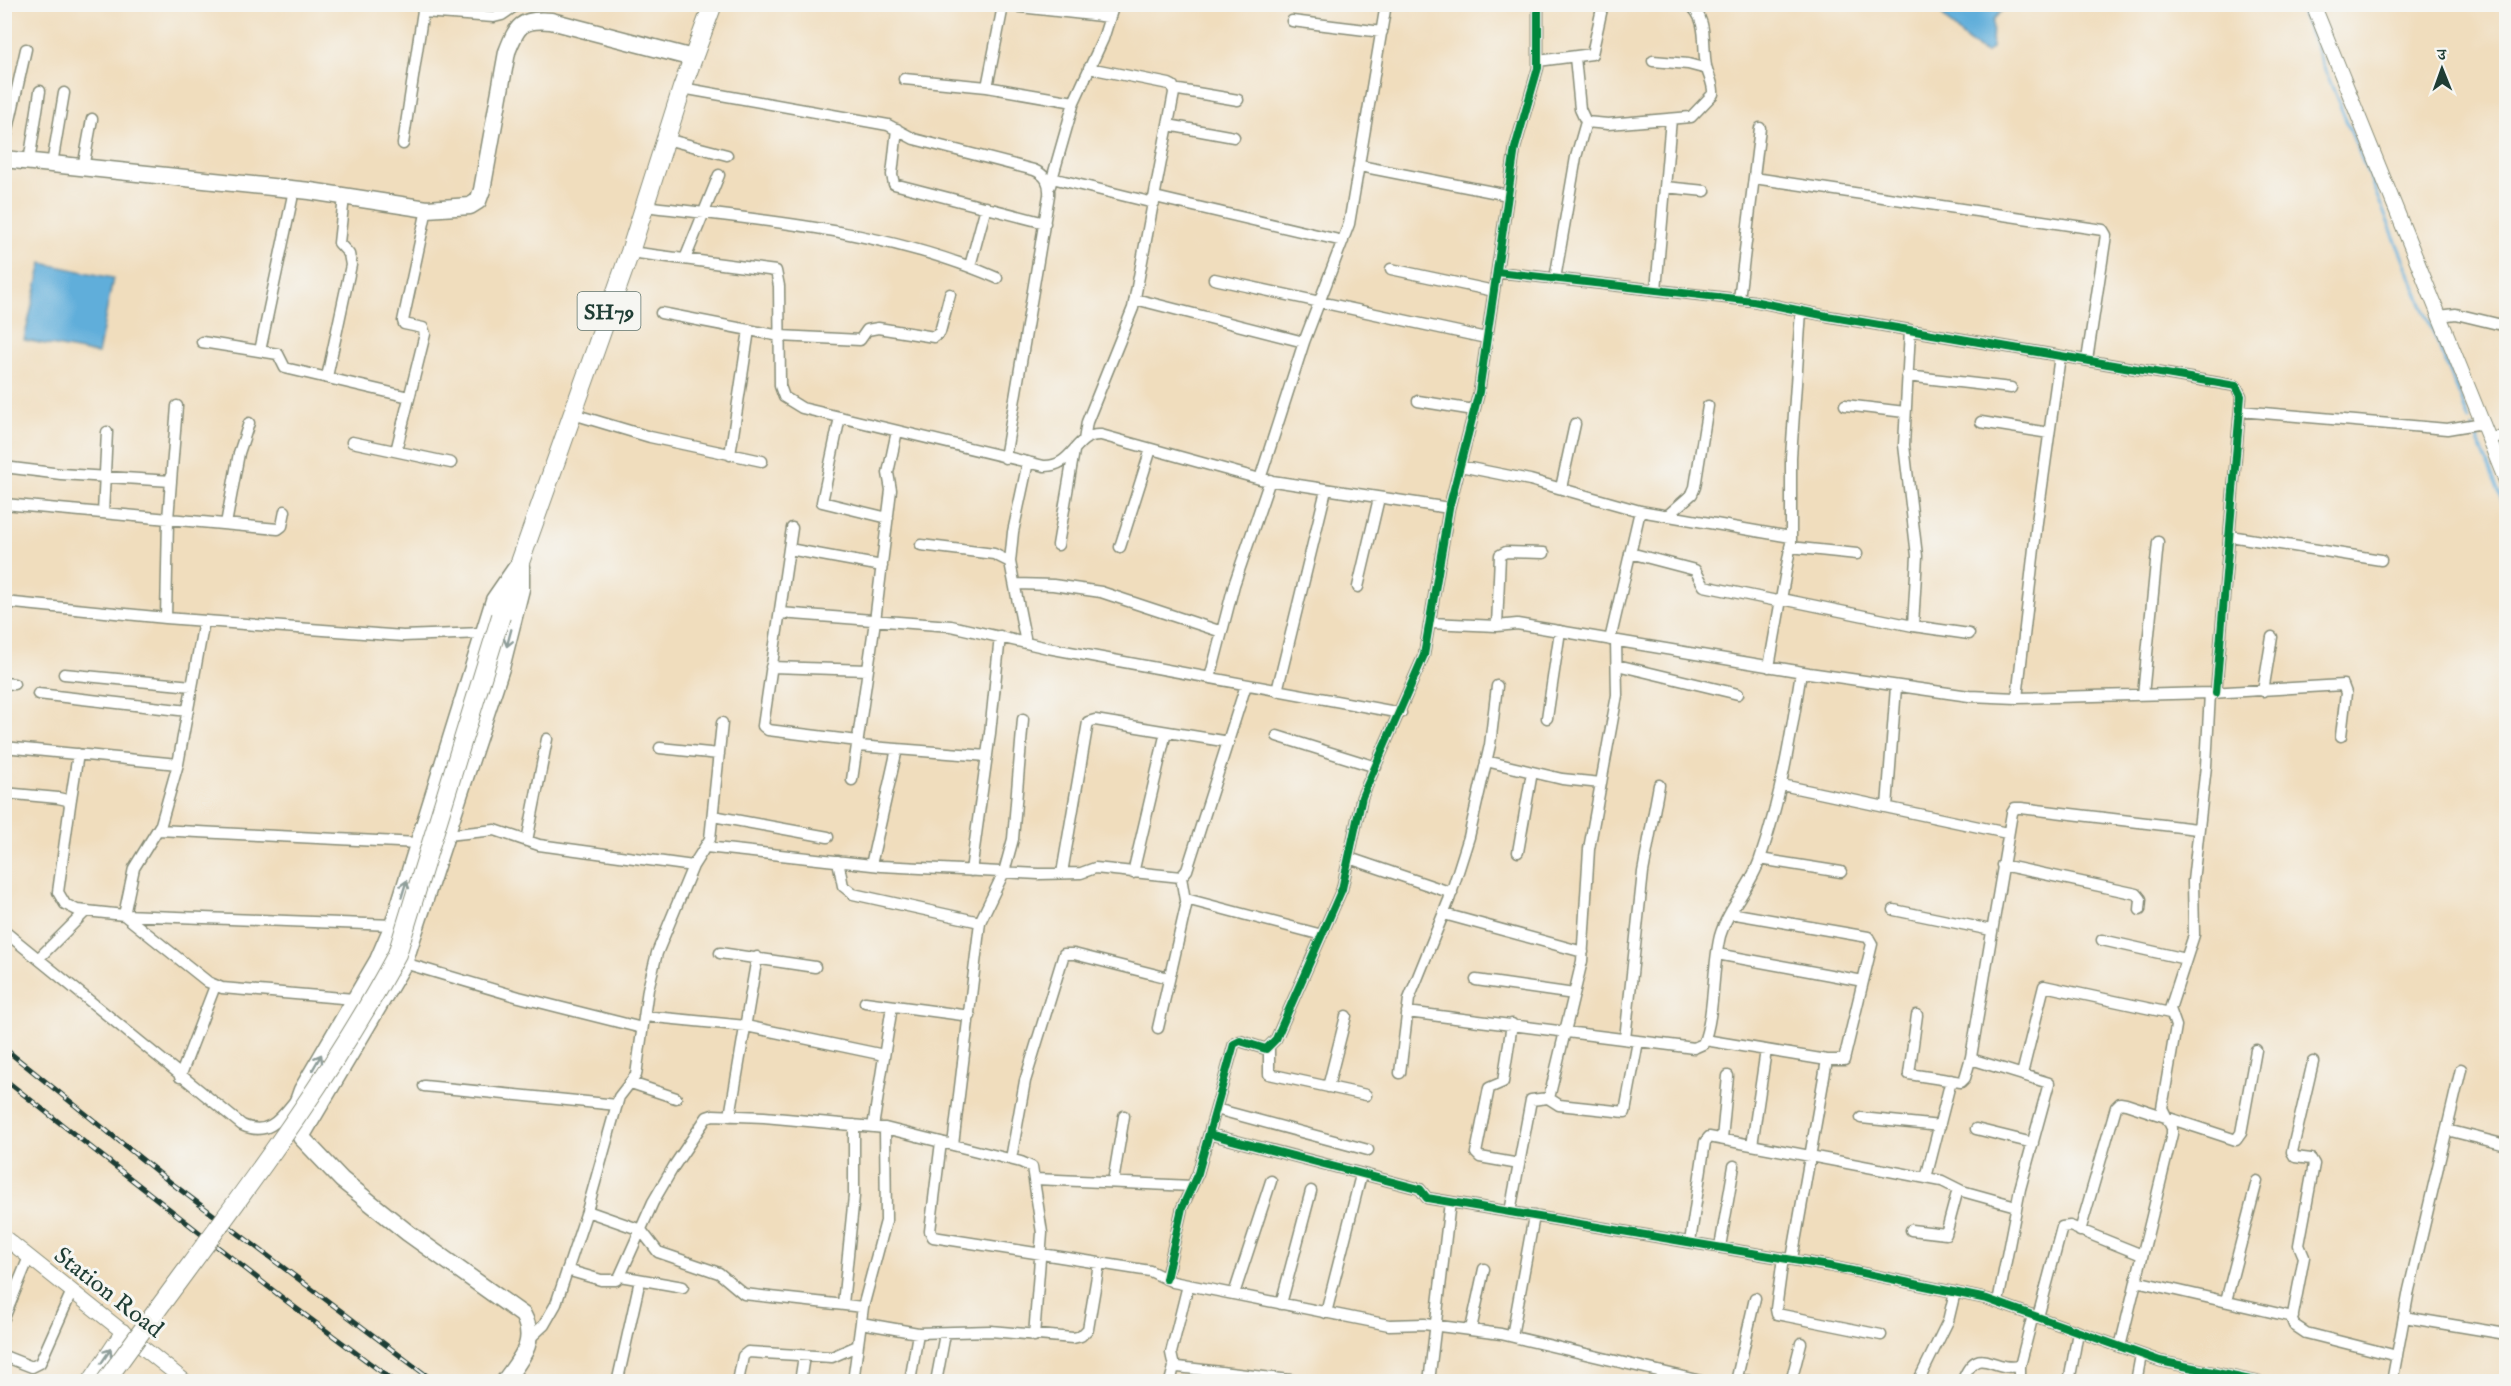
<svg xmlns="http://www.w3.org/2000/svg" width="2511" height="1386" font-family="'IM FELL English','Noto Serif Devanagari',serif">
<rect width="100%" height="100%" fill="#f6f6f2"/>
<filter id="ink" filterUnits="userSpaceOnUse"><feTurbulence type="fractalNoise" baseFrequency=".0167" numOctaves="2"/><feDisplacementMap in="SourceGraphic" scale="12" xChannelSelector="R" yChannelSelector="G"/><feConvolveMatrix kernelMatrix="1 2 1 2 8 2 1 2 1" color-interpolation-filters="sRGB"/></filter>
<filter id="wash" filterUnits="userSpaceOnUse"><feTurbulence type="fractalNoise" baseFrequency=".008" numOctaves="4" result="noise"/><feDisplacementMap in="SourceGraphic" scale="24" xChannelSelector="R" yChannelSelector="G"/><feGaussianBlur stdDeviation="1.35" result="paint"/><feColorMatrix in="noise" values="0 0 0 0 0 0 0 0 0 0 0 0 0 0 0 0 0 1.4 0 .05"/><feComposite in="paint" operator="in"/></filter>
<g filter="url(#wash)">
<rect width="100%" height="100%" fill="#f0ddbd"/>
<path fill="#61aeda" stroke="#407687" stroke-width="1.5" d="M1935,5H2007L1993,20L1992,48L1986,53C1964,41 1949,25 1935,5Z
M42,263L113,278L98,354L24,340Z"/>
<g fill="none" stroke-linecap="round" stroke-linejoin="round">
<path stroke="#61aeda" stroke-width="3" d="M2298,4L2470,421
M2473,428L2506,510"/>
</g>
</g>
<g filter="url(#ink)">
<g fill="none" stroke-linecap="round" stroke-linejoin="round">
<g stroke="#888d78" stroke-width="13">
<path id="minor" d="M994,4L1110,17
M423,12L494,17L502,15L518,4
M1292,21L1382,32
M1575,57L1580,109L1586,122
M1538,61L1592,54L1603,4
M1653,61L1688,64L1707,69
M904,79L987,87L1074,102
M987,87L1003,6
M682,88L888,125L914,139L1034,170C1046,175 1050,183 1049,195L1005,458
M1173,89L1238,100
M1168,125L1234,137
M897,129L892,175L894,184L1045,223
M666,139L727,155
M403,144L424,4
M4,147L26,49
M29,162L40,91
M52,164L64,93
M1360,166L1508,195
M83,168L92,119
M1052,178L1154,203
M1754,178L2103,230L2106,235L2087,360
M1050,186L1074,102L1103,39L1114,4
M1665,187L1705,191
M1155,197L1343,241
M644,206C762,220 888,230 997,278
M630,252L776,271L779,286L780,386L784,397L802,408L1044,466C1074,467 1074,433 1101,435L1260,479L1449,508
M685,259L719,175
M970,266L986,207
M1391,269L1494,291
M1497,272L1753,301L1827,316L2236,386L2241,396L2216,693
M1214,279L1486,338
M1555,279L1576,157L1586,122L1608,124L1691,117L1713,94C1714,84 1708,75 1706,66C1702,44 1709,20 1689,4
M1656,290L1671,119
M1135,299L1304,342
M1739,299L1760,128
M661,313L780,336L860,340L867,330L878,328L934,337L940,332L950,294
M2439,316L2456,314L2506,326
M1910,330L1904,445L1917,556L1913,626
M202,342L278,354L285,368L409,397
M260,351L294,190
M1907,376L2011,388
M327,377L351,265L349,254L339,243L344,197
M1418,401L1474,410
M1845,405L1905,412
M2240,411L2447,429L2483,423
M573,414L650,437L762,461
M840,417L822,502L888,518
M1981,422L2049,433
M2489,438L2506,436
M1084,440L1087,422L1133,308L1174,93L1173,86L1169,84L1089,68
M352,442L451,463
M396,451L425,334L423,328L404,324L403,321L427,209
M730,455L749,330
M1460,466L1530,480L1640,511L1791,537
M4,467L61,474L171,481
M1260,479L1304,342L1349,224L1386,4
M1561,488L1575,424
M4,504L278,529L282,526L285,511
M103,513L107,432
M1667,516L1692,494L1695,487L1708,406
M226,524L239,453L249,423
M792,528L763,726L768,730L858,741
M2230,536L2381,560
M921,545L994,554L1010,562L1026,643
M1058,545L1074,451
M1120,547L1151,449
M1790,547L1857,554
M789,549L882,566
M1630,553L1695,570L1704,586L1782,602
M1010,562L1013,532L1028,462
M1016,584L1053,585L1101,592L1222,632
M1358,587L1379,498
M1782,599L1913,626L1969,634
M4,602L166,618L403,636L483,633
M780,613L951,626L1048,648L1401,713
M166,618L168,519L177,406
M204,621L178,764L161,824L134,868L124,915L208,982L222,988L354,999
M1430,623L1497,626L1517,624L1809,673L1969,696L2017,698L2210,693L2343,685L2346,693L2341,736
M1497,626L1500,555L1506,552L1544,553
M1610,640L1640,511
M1617,665L1738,694
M771,667L868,670
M1769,667L1791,543V457L1801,311
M64,674L192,686
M1210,678L1234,585L1270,480
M4,683L14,684
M1277,691L1326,490
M2263,691L2272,637
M38,694L188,711
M2143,695L2158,542
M2017,698L2037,522L2060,356
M1547,718L1560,631
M1277,736L1376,767
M858,746L987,756
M4,747L178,764
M660,748L719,754
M1486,761L1562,779L1601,783
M852,780L875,621L891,490L888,473L897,431
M1782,785L2007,833
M4,793L58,798L67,800L70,805L58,892L65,904L77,910L124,915L393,925
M70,805L78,754
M1887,807L1896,687
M713,816L828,837
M158,830L418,843
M447,835L495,830L539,845L693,866
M527,841L547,739
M706,847L881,866L1039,874L1081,873L1095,868L1181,877L1187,870L1246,685
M1518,852L1532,772
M1349,858L1452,893
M1760,859L1841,872
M838,861L843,886L853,894L980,922
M871,865L897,749
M2002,865L2137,894L2141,899L2140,910
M971,871L990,733L1000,636
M1062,873L1088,722L1095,720L1229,742
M1133,873L1166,732
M1186,899L1322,935
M1894,910L1991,930
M1444,914L1583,952
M4,931L242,1125C270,1138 282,1116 298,1097
M2102,940L2186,959
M720,953L815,967
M1717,954L1863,981
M39,958L86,911
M404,963L519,997L642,1028
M1476,980L1574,994
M865,1002L970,1016
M1407,1012L1694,1048L1703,1044C1715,1015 1712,968 1720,936C1728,908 1751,887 1760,859C1781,798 1791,736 1801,672
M1917,1015L1909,1074L1961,1082L1965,1078L1971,1057
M644,1016L746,1026L884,1055
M1512,1024L1503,1082L1489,1088L1476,1153L1480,1157L1519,1164
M1158,1028L1186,906L1181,877
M1625,1039L1643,872L1659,785
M1705,1040L1827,1060H1844L1872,944L1868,937L1730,913
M1269,1047V1074L1366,1095
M2313,1062L2292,1152L2295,1157L2311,1159L2314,1164L2299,1245L2304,1257L2292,1320L2294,1325L2306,1333L2397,1356
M1400,1073L1409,999L1449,900L1469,837L1490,745L1497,686
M2022,1074L2044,986L2170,1013
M180,1077L215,986
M631,1083L676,1098
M424,1086L617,1105
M1328,1087L1346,1016
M1548,1098L1559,1105L1625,1112L1638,1041
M1216,1109L1368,1150
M730,1116L757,957
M1861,1118L1940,1126
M873,1127L892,1006
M1976,1129L2033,1143
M2447,1130L2506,1145
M1209,1134L1420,1189L1427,1198L1829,1266L1987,1299L2160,1361L2260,1382
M1722,1139L1728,1076
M941,1142L930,1231L933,1237L1150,1271L1173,1282L1389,1325L1424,1324L1501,1334L1705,1382
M953,1145L980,922L1004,872L1013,839L1023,719
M1752,1145L1766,1050
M1011,1159L1025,1081L1064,954H1074L1169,978
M1926,1178L1951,1080
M1035,1179L1192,1186
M1113,1182L1124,1116
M587,1211L641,1230L658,1252L719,1273L744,1294L863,1307
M1510,1212L1531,1100L1548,1098L1550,1094L1582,961L1589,849L1617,695L1616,641
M1911,1230L1946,1234L1958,1189
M2080,1231L2116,1107L2120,1103L2126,1104L2236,1140L2241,1133L2256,1050
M1690,1242L1705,1142L1709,1137L1942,1181L1962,1191L2016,1206
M1720,1247L1734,1166
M1783,1258L1776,1309L1777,1314L1881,1335
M1792,1259L1827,1060
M567,1270L601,1280H616L620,1276L653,1202L674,1166L707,1117L713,1115L764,1117L885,1128L1021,1162L1032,1167L1042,1233L1034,1336
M620,1276L683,1287
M1166,1279L1182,1208L1198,1173L1234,1044L1240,1041L1266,1049L1276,1039L1342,889L1362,797L1424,655L1449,508L1479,392L1515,148L1538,68V4
M2136,1281L2293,1317
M1234,1294L1271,1181
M2226,1301L2257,1181
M1998,1302L2020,1189L2049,1083L1974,1060L1971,1057L2012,813L2015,808H2021L2197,829
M843,1304L854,1196V1125
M1281,1304L1311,1191
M1326,1313L1361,1175
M2038,1317L2062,1227L2070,1226L2142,1255
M2404,1317L2506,1334
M4,1318L29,1257
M861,1323L918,1333L990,1331L1073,1338L1081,1336L1088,1329L1099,1264
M1471,1329L1484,1269
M1512,1336L1534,1216
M530,1338L544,1325L556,1304L587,1211L619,1097L636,1075L648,989L657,953L693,866L710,839L722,723
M2120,1347L2172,1134V1128L2162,1108L2176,1026L2170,1009L2194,935L2193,881L2206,766L2210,693
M4,1356L32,1367L40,1363L72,1291
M2020,1366V1382
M1174,1367L1171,1353L1188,1285
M1737,1378L1754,1382
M618,1379L640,1280
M738,1382L743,1356L748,1352L832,1357L857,1346
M800,1382L804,1356
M853,1382L863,1307L886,1221L885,1128
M910,1382L918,1333
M936,1382L945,1334
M1170,1382L1174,1367H1178L1307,1382
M1429,1382L1450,1202
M1736,1382L1755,1298
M1791,1382L1801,1343
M1918,1382L1948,1321L1955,1292
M1962,1382C1978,1341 1990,1372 2020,1366L2033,1315
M2069,1382L2078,1332
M2136,1382L2141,1355
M2392,1382L2409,1290L2461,1069"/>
</g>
<g stroke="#888d78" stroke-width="16">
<path id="tertiary" d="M2313,4L2506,481
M4,1237L186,1382
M89,1382L123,1331"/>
</g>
<g stroke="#888d78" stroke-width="19">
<path id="secondary" d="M4,159L310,191L427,209L470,206L478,201L482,190L507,52C517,26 521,18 551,21L693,58
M301,1137L404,963L501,668L521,589V566
M504,1382C520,1359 538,1343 523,1315L408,1233L342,1180L301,1137L298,1101L302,1090L378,960L393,925L494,600L516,568"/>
</g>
<g stroke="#888d78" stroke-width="20">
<path id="primary" d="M501,616L630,252L682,88L713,4"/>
</g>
<use href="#minor" stroke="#fff" stroke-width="10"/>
<use href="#tertiary" stroke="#fff" stroke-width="14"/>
<use href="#secondary" stroke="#fff" stroke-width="16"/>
<use href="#primary" stroke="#fff" stroke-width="18"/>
<g stroke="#1f3d34" stroke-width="5">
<path id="rail" d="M4,1048L170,1182L435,1382
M4,1079L289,1303L395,1382"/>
</g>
<use href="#rail" stroke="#f6f6f2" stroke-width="3" stroke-dasharray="9" stroke-linecap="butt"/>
<g stroke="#888d78" stroke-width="20" stroke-linecap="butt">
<path id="primary-bridge" d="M105,1382C205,1241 316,1106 397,954L501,616"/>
</g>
<use href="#primary-bridge" stroke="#fff" stroke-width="18"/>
<g stroke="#f6f6f2" stroke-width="11">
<path id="cycleway" d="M1497,272L1753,301L1827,316L2236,386L2241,396L2216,693
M1209,1134L1420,1189L1427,1198L1829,1266L1987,1299L2160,1361L2260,1382
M1166,1279L1182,1208L1198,1173L1234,1044L1240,1041L1266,1049L1276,1039L1342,889L1362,797L1424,655L1449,508L1479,392L1515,148L1538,68V4"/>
</g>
<use href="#cycleway" stroke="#00873e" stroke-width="8"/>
</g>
<defs><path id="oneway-shaft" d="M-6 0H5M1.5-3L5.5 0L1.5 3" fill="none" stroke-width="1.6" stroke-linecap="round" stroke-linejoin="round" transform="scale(1.5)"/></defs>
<g stroke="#8f9e9a">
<use href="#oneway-shaft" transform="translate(509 638) rotate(105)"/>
<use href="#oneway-shaft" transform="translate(404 889) rotate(-73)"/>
<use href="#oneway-shaft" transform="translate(317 1062) rotate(-60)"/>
<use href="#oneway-shaft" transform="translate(106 1356) rotate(-56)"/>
</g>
</g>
<g text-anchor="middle" stroke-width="6" stroke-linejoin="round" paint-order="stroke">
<rect fill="#f6f6f2" stroke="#60746d" stroke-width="1.5" x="577.5" y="292" width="63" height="38" rx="4.5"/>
<g font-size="22" font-weight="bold" fill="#1f3d34">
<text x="609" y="319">SH79</text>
</g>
<g font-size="24" fill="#1f3d34" stroke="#f6f6f2">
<text transform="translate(109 1292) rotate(38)" y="8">Station Road</text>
</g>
</g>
<rect width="2511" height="1386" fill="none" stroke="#f6f6f2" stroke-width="24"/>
<g transform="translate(2442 69) rotate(359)" stroke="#f6f6f2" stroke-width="4.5" paint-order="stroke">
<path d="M0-4.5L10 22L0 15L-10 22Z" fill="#1f3d34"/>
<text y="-9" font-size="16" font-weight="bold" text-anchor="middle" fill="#1f3d34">उ</text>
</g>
</svg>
